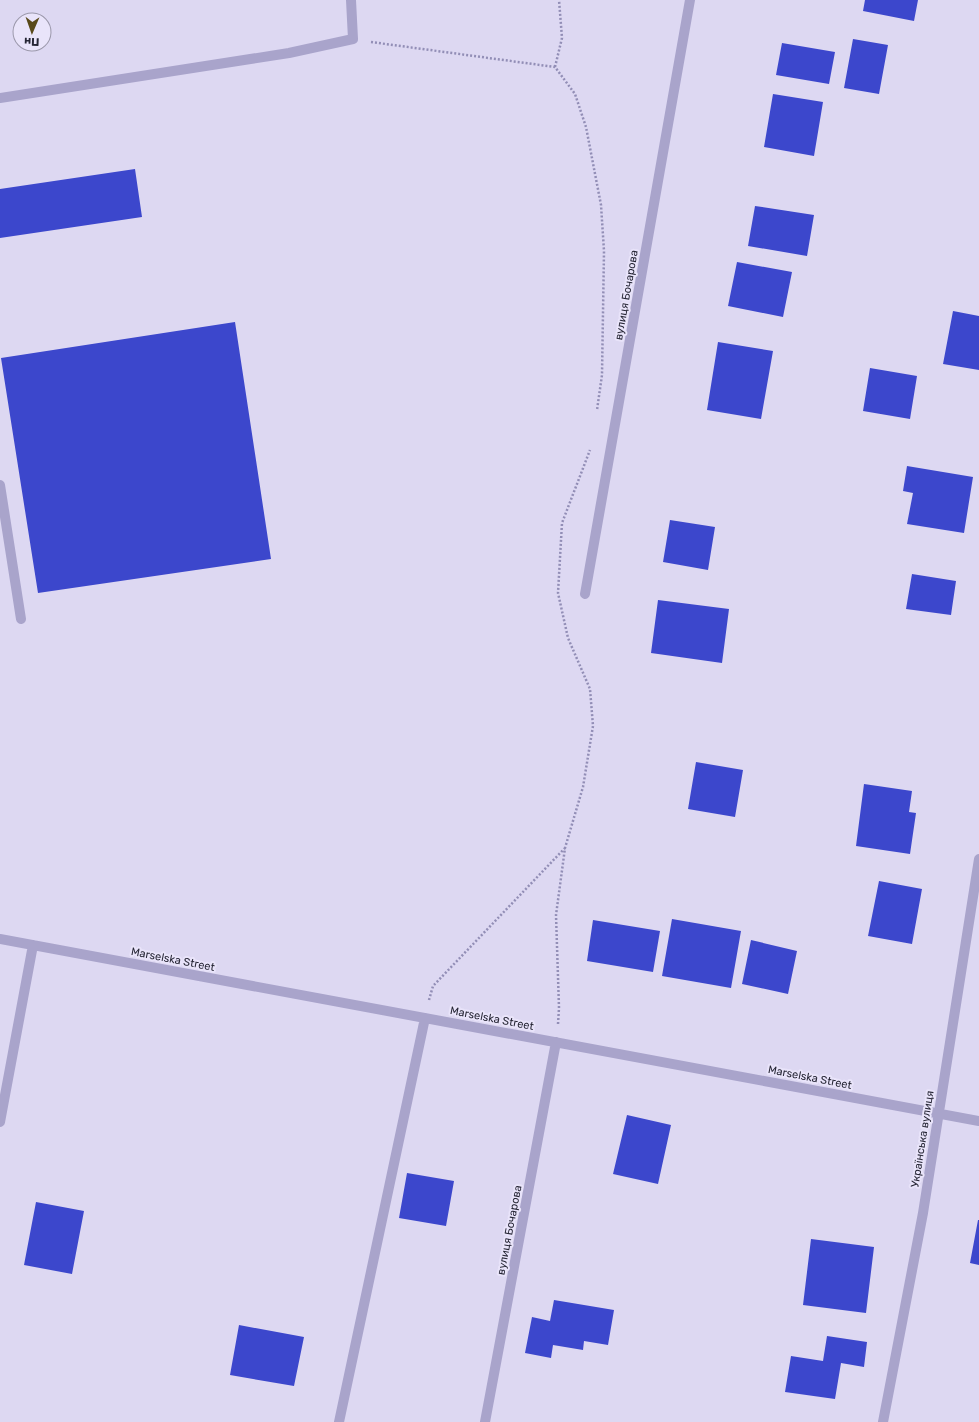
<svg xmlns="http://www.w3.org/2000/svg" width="979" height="1422" font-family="Rubik,sans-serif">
<rect width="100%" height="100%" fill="#ddd8f2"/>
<path fill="#3c47cc" d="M865,0H918L914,21L863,11Z
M853,39L888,45L879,94L844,88Z
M782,43L835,52L829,84L776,75Z
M773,94L823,102L814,156L764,147Z
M135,169L142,217L0,238V189Z
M755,206L814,215L807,256L748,246Z
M737,262L792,272L783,317L728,306Z
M953,311L979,316V370L943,364Z
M235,322L271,559L38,593L1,358Z
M718,342L773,351L761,419L707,410Z
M870,368L917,376L910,419L863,411Z
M907,466L973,477L964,533L907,524L913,493L903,491Z
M670,520L715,527L708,570L663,562Z
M912,574L956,581L951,615L906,609Z
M658,600L729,609L722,663L651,653Z
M696,762L743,770L735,817L688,809Z
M864,784L912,791L909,812L916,813L910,854L856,846Z
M879,881L922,889L912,944L868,936Z
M672,919L741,931L731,988L662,976Z
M593,920L660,931L653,972L587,961Z
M751,940L797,951L788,994L742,984Z
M627,1115L671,1125L658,1184L613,1174Z
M407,1173L454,1181L446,1226L399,1218Z
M36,1202L84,1211L72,1274L24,1265Z
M978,1220H979V1265L970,1263Z
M811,1239L874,1247L866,1313L803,1305Z
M554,1300L614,1310L608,1345L584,1341L583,1350L553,1345L551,1358L525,1353L532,1317L550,1321Z
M239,1325L304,1337L294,1386L230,1375Z
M827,1336L867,1342L864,1367L841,1363L835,1399L785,1392L791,1356L823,1361Z"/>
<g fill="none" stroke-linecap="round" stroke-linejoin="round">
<path stroke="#928eb6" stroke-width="2.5" stroke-dasharray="2 2" stroke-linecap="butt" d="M371,42L555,67L575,94L586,127L601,205L604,251L602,375L597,410
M555,67L562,38L559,0
M429,1000L433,986L565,848
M558,1024L559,1008L556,915L565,848L583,787L593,726L590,689L568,638L558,593L562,523L590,450"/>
<path stroke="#a9a4cb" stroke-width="10" d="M0,98L289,53L353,39L351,0
M0,485L21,619
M585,594L690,0
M0,939L979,1121
M0,1122L33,945
M339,1422L425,1018
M485,1422L556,1042
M883,1422L923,1213L979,859"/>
</g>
<g text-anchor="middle" stroke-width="4" stroke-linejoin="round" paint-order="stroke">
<g font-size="11" fill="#262635" stroke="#e9e4fa">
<text transform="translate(626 295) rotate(-80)" y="4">вулиця Бочарова</text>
<text transform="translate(173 959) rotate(11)" y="4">Marselska Street</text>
<text transform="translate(492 1018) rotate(11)" y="4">Marselska Street</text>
<text transform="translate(810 1077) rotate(11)" y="4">Marselska Street</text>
<text transform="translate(922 1139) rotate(-81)" y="4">Українська вулиця</text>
<text transform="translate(509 1230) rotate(-79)" y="4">вулиця Бочарова</text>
</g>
</g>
<g transform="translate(32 32) rotate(182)"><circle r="19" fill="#e9e4fa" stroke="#9b98ab"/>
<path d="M0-3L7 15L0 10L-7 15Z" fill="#59491a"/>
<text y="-6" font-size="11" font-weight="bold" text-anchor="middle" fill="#262635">Пн</text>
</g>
</svg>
